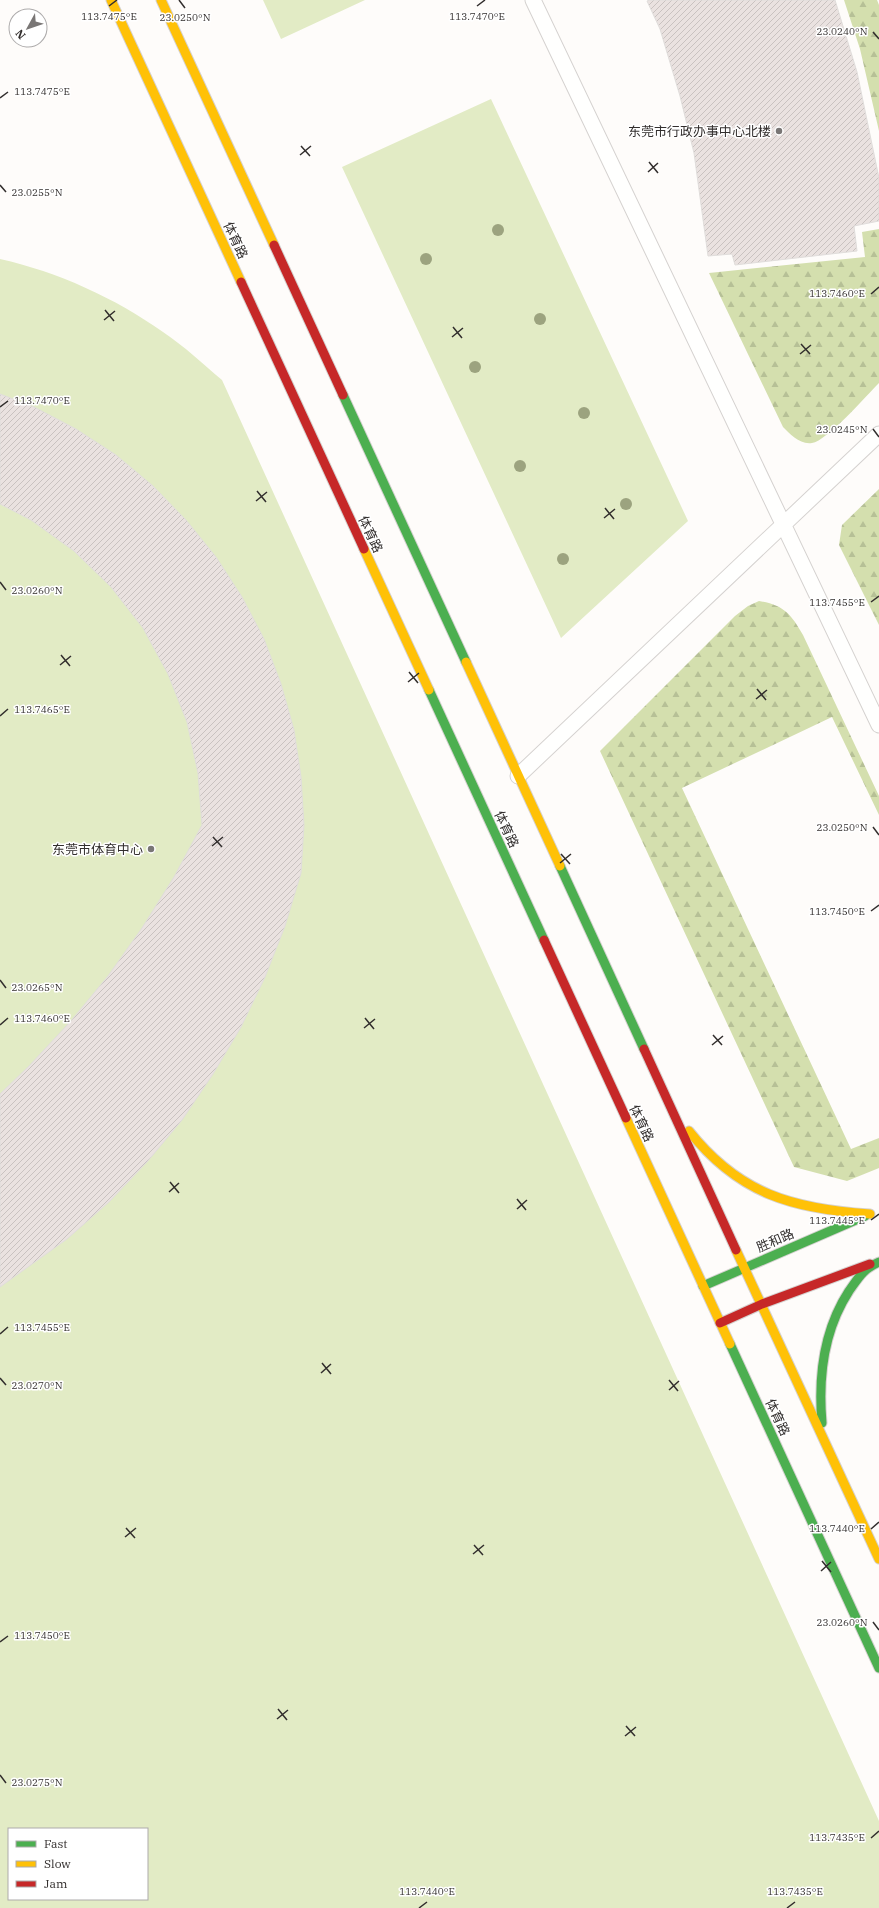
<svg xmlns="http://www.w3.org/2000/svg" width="879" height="1908" font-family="'IBM Plex Serif','Noto Sans SC',serif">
<defs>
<pattern id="forest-firs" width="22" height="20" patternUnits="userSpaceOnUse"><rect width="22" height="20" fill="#d4dfae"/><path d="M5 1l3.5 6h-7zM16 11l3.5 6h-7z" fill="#b6c096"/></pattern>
<pattern id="building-hatch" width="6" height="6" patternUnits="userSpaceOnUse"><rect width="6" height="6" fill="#eae2e0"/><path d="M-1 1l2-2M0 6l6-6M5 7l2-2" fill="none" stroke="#c9c2c0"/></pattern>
</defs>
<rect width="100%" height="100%" fill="#fefcfa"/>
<path fill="url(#forest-firs)" d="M844,0H877L879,5V131L860,49Z
M879,229V383C866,396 827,441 812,443C800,445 790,434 783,427L709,273L865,257L862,232Z
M879,489V625L839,545L842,525Z
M759,601C784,605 791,614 803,635L879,796V815L832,717L682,788L851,1149L879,1138V1168L847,1181L794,1167L600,751L735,616L748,606Z"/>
<path fill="#e2ebc5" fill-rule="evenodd" d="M263,0H365L281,39Z
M491,99L688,521L561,638L342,167Z
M0,259C58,272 115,298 163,332C184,346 203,364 222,380L879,1821V1908H0ZM9,1829H147V1899H9Z"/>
<path fill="url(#building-hatch)" stroke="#e0dddb" d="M650,0H835L857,72L879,178V221L854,226L857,251L735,265L732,254L708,256L694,153L680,96L660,29L647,1Z
M0,394L34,407L76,429L116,455L153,486L186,520L216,557L242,597L264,639L281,684L294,730L301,777L304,825L301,873L285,926L265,977L241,1027L213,1074L182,1120L147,1162L109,1202L67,1239L0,1287V1094L29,1066L70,1022L108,976L142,928L174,877L202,825L198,773L187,722L168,674L143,628L111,587L74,551L31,520L0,504Z"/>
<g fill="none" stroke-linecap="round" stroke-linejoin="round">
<g stroke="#d5d2d0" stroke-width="17">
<path id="lane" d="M533,0L879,725
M518,776L879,434"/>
</g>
<g stroke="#d5d2d0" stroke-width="11">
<path id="fast" d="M343,395L466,662
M429,690L544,940
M560,866L644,1049
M703,1286L865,1216
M730,1344L879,1668
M822,1423C818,1377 823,1331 849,1291C859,1277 863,1269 879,1262"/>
</g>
<g stroke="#d5d2d0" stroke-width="11">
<path id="slow" d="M111,0L241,282
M161,0L274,245
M364,549L429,690
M466,662L560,866
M626,1118L730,1344
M689,1131C739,1194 793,1209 870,1214
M736,1250L879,1559"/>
</g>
<g stroke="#d5d2d0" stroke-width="11">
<path id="jam" d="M274,245L343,395
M241,282L364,549
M544,940L626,1118
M644,1049L736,1250
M720,1323L762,1304L870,1264"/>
</g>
<use href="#lane" stroke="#fffffe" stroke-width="15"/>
<use href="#fast" stroke="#4caf50" stroke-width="9"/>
<use href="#slow" stroke="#ffc107" stroke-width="9"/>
<use href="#jam" stroke="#c62828" stroke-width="9"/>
</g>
<g fill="#9ca37f">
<circle cx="498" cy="230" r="6"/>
<circle cx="426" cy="259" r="6"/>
<circle cx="540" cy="319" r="6"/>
<circle cx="475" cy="367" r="6"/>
<circle cx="584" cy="413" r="6"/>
<circle cx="520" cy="466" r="6"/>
<circle cx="626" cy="504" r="6"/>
<circle cx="563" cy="559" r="6"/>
</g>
<path fill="none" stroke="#322e2d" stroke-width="1.5" d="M179,0L185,8M109,6L117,0M477,6L485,0M873,32L879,39M0,98L8,92M301,146L310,156M300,155L311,146M649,162L658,173M648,172L658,163M0,185L6,192M871,294L879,287M105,310L114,321M104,320L115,311M453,327L462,338M452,337L463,328M801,344L810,354M800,354L811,345M0,407L8,401M873,429L879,437M257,491L266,502M256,501L267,492M605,508L614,519M604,518L615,509M0,582L6,590M871,602L879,596M61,655L70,666M60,665L71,656M409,672L418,683M408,682L419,673M757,689L766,700M756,699L767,690M0,716L8,709M873,827L879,835M213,837L222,847M212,846L223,837M561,854L570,864M560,863L571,854M871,911L879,905M0,980L6,988M365,1018L374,1029M0,1025L8,1018M364,1028L375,1019M713,1035L722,1045M712,1045L723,1036M170,1182L179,1193M169,1192L179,1183M517,1199L526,1210M517,1209L527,1200M871,1220L879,1214M0,1334L8,1327M322,1363L331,1374M321,1373L331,1364M0,1378L6,1385M669,1380L678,1391M669,1390L679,1381M126,1528L135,1538M871,1529L879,1522M125,1537L136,1528M474,1545L483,1555M473,1554L484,1545M822,1561L831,1572M821,1571L831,1562M873,1622L879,1630M0,1642L8,1636M278,1709L287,1720M277,1719L288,1710M626,1726L635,1736M625,1736L636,1727M0,1775L6,1783M871,1838L879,1831M419,1908L427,1902M787,1908L795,1902"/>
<g fill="#797675" stroke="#fff" stroke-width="1.5">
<circle cx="779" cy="131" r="4"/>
<circle cx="151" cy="849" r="4"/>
</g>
<g text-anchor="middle" stroke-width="3" stroke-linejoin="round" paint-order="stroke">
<g font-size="13" fill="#322e2d" stroke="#fff" text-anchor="end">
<text x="771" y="136">东莞市行政办事中心北楼</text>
<text x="143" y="854">东莞市体育中心</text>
</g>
<g font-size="13" fill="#322e2d" stroke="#fff">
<text transform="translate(236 240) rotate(65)" y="5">体育路</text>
<text transform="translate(371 534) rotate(65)" y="5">体育路</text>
<text transform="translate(507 829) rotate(65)" y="5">体育路</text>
<text transform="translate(642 1123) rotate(65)" y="5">体育路</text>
<text transform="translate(775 1240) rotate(-23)" y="5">胜和路</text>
<text transform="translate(778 1417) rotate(65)" y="5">体育路</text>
</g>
</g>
<g font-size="10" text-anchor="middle" fill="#322e2d" stroke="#fff" stroke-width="3" stroke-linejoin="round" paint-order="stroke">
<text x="109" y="20">113.7475°E</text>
<text x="477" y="20">113.7470°E</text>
<text x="185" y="21">23.0250°N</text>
<text x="842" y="35">23.0240°N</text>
<text x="42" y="95">113.7475°E</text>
<text x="37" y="196">23.0255°N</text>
<text x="837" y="297">113.7460°E</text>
<text x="42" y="404">113.7470°E</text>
<text x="842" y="433">23.0245°N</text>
<text x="37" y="594">23.0260°N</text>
<text x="837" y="606">113.7455°E</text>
<text x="42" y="713">113.7465°E</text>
<text x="842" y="831">23.0250°N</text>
<text x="837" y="915">113.7450°E</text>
<text x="37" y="991">23.0265°N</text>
<text x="42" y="1022">113.7460°E</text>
<text x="837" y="1224">113.7445°E</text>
<text x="42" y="1331">113.7455°E</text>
<text x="37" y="1389">23.0270°N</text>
<text x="837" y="1532">113.7440°E</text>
<text x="842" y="1626">23.0260°N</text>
<text x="42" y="1639">113.7450°E</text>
<text x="37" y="1786">23.0275°N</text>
<text x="837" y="1841">113.7435°E</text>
<text x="427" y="1895">113.7440°E</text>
<text x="795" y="1895">113.7435°E</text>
</g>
<rect x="8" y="1828" width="140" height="72" fill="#ffffff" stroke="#adabab"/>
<rect x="16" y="1841" width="20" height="6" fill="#4caf50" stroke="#adabab"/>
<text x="44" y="1848" font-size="12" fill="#322e2d">Fast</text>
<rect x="16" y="1861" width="20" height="6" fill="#ffc107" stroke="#adabab"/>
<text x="44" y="1868" font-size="12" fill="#322e2d">Slow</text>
<rect x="16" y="1881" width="20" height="6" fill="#c62828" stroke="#adabab"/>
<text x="44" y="1888" font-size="12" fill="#322e2d">Jam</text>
<g transform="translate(28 28) rotate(230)"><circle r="19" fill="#ffffff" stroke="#adabab"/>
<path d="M0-3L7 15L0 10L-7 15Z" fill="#797675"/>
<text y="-6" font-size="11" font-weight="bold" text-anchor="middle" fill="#322e2d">N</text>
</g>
</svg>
